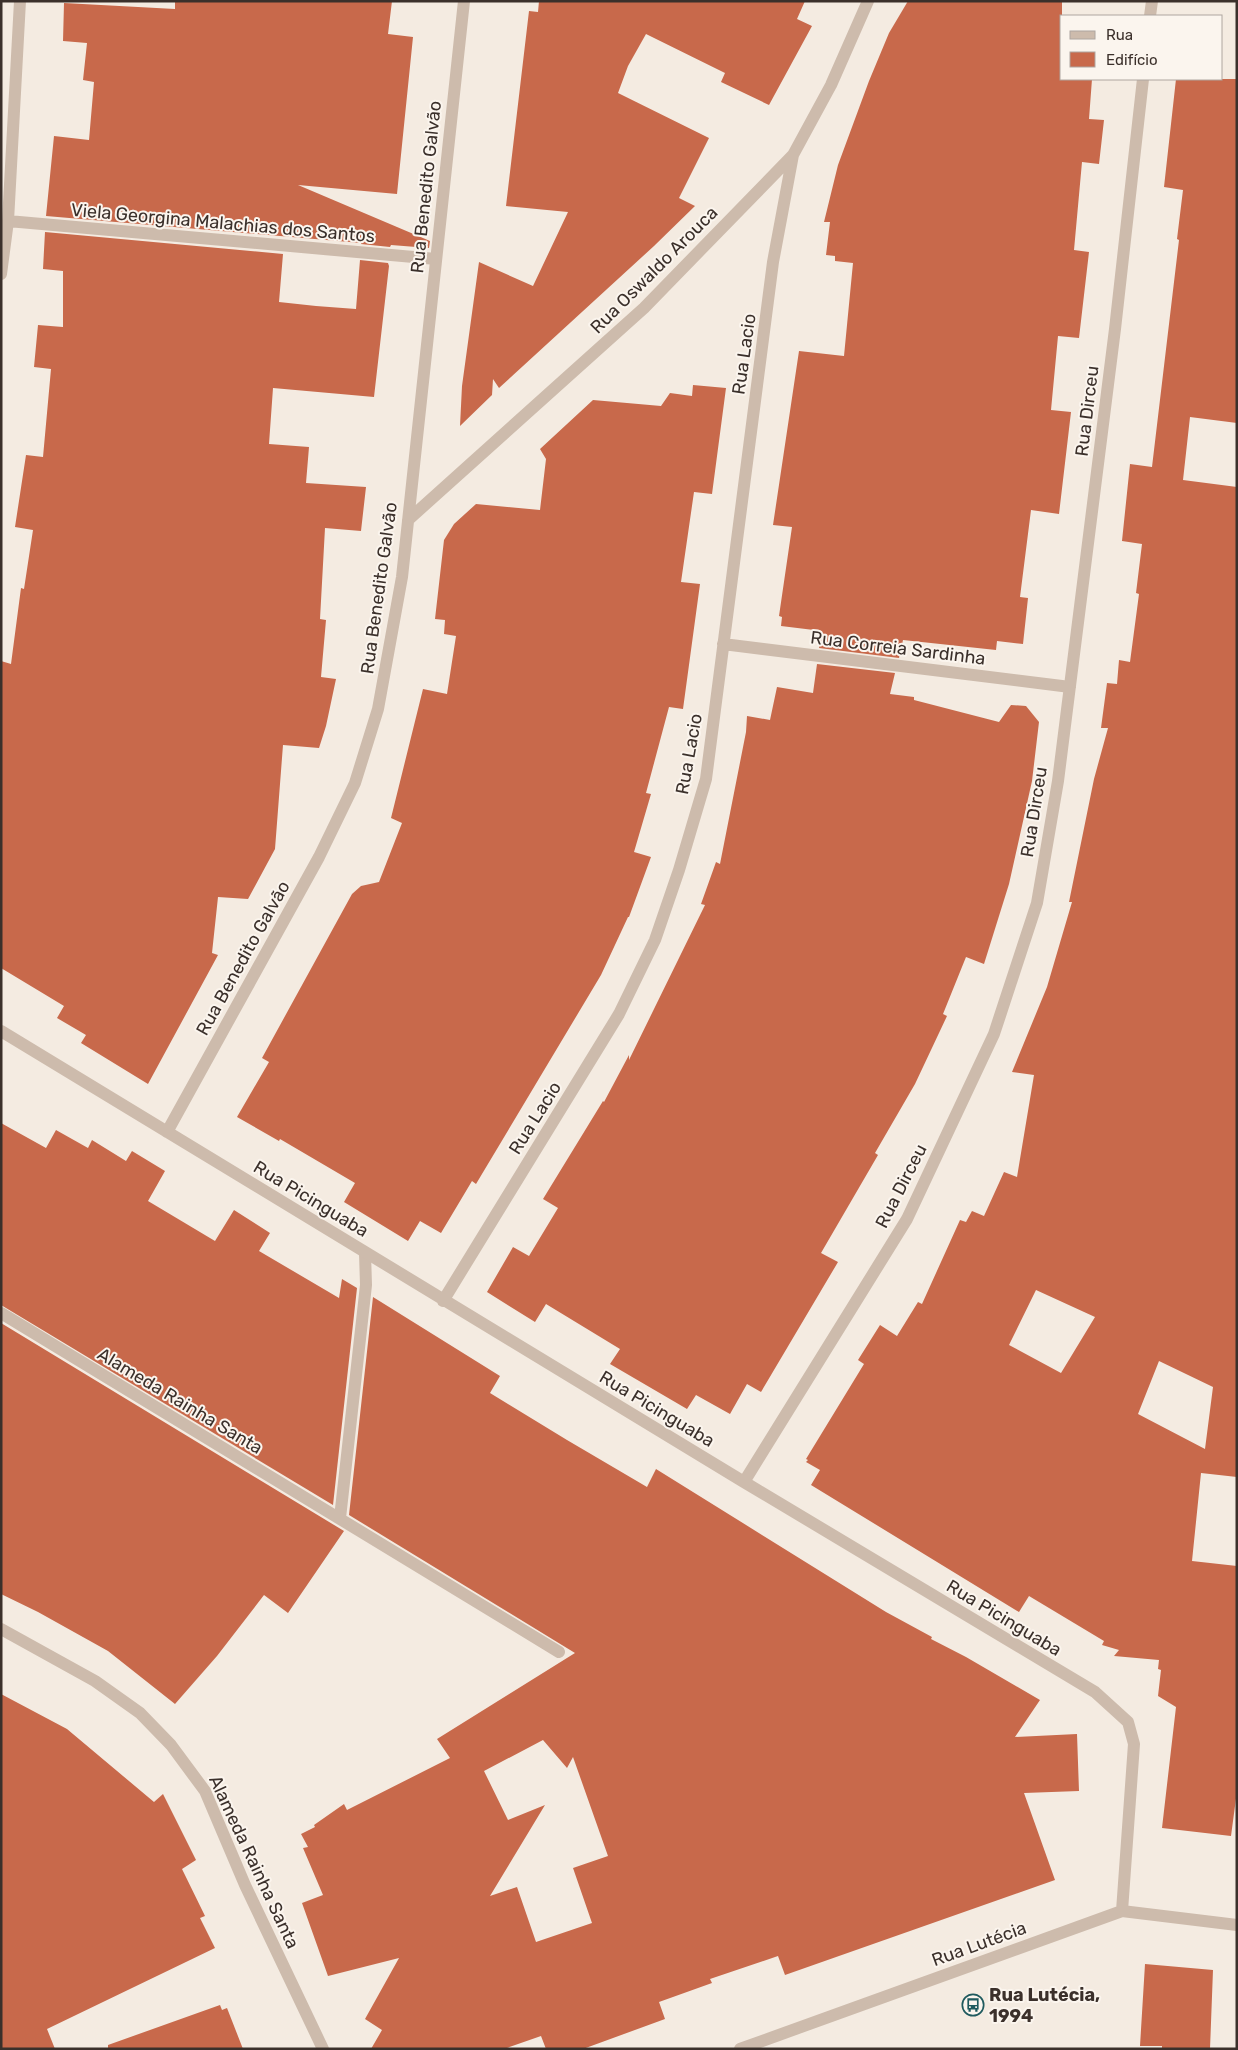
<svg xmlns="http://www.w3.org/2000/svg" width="1238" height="2050" font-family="Rubik,sans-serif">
<rect width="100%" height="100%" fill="#f4ebe1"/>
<path fill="#c8694b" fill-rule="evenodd" d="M175,1H392L388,34L413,37L397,194L298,185L430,241L429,248L391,245L390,247L361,244V243L46,216L54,136L89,140L94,82L83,80L87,43L63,41L64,3L175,9Z
M539,1H805L797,19L812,26L769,105L721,82L725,73L646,34L628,66L618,93L709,138L679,198L695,206L654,246L499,388L493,379L492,395L460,426L462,386L479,262L533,286L568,212L506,206L529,11L538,12Z
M908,1H1062V79H1092L1089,119L1104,120L1099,164L1082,162L1074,250L1089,252L1079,338L1058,336L1051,410L1071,412L1059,514L1031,510L1020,597L1028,598L1023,644L997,641L996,650L903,640L899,658L819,648L822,631L781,626L782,617L779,616L792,527L773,525L799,351L844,356L853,263L835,261V256L826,255L830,222H824L838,165L869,81L889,33Z
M1176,79H1237V423L1190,417L1183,480L1237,487V1477L1201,1473L1192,1561L1237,1566V1791L1231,1836L1162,1828L1176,1707L1158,1696L1161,1670L1158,1669L1159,1660L1114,1656L1119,1650L1102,1645L1104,1641L1029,1596L1019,1612L811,1485L820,1470L806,1462L808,1460L806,1459L864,1364L858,1360L880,1325L897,1336L918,1302L922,1304L960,1220L966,1222L972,1211L984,1216L1004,1172L1017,1177L1034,1075L1012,1072L1047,987L1072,902H1069L1094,779L1108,728H1101L1107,683L1117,684L1119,660L1130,662L1139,594L1136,593L1142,544L1122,541L1130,464L1152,467L1179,240L1177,239L1183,190L1164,187ZM1036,1290L1095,1317L1061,1373L1009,1345ZM1159,1361L1213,1387L1205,1449L1138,1414Z
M45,232L283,254L279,302L316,306L356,309L360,260L388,263L389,266L374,397L273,388L269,444L309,447L306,483L366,487L361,531L325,528L320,619L326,620L321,677L336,679L326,726L319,748L283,745L275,849L248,899L218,897L212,953L218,955L148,1084L81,1043L86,1035L57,1018L64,1006L1,968V661L11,664L21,588L24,589L33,530L15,527L26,455L43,457L51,369L34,367L38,325L63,327V271L43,269Z
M693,385L726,388L712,494L694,492L681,582L700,584L683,709L669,707L646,793L651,794L634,852L651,857L629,917H628L601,975L476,1184L472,1181L441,1233L420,1221L408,1241L344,1202L355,1183L280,1139L279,1141L237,1117L269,1062L262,1058L352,894L361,886L379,882L402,823L391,818L423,689L447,694L456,636L444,634L445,620L435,619L444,540L454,524L476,504L540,510L546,459L540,449L593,400L661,406L670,393L692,396Z
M817,664L895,673L890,694L914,697V700L999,722L1011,705L1026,706L1039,722L1032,781L1009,884L984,964L966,957L943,1014L947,1016L915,1084L875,1153L878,1155L821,1253L838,1262L761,1392L747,1384L730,1414L696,1395L687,1409L610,1364L620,1349L546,1304L535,1322L487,1292L513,1247L529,1256L558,1208L543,1199L603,1101L604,1102L629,1055V1060L705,905L701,904L716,862L720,864L746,732L747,716L770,720L777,687L813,693Z
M1,1123L46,1148L56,1130L88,1148L92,1140L126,1161L132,1151L165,1171L148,1201L215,1241L234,1210L270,1233L259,1251L339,1298L342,1279L357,1288L333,1505L1,1305Z
M373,1297L500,1376L490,1393L567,1440L647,1487L656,1469L886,1612L932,1637L931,1639L966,1657L1040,1700L1015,1737L1077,1734L1079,1791L1024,1793L1055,1880L785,1975L778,1956L710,1979L712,1983L659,2002L665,2019L583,2049H546L541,2036L504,2049H371L382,2030L365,2019L399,1958L328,1976L302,1903L323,1895L303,1848L308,1847L301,1834L315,1827L314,1825L344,1804L347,1810L450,1758L437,1739L575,1653L349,1515ZM543,1740L567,1768L573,1757L608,1856L573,1868L592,1923L536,1942L517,1887L490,1896L545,1805L508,1820L484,1771Z
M1,1323L344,1531L288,1613L264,1595L217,1656L175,1704L108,1651L38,1612L1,1594Z
M1,1694L67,1729L154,1802L163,1794L196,1860L182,1869L205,1916L200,1918L215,1948L47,2029L55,2049H1Z
M1145,1964L1213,1970L1210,2049H1162V2046H1140Z
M220,2005L222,2010L227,2008L243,2049H108V2045Z"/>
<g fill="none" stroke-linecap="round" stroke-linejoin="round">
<path stroke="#cdbbac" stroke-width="12" d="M1,1313L559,1652
M340,1518L366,1285L365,1253"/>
<path stroke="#cdbbac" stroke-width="12" d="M1150,16L1152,1
M8,221L436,259
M1,274L8,221L20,1
M408,520L644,308L793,155L831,85L868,1
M723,644L1070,687
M1,1031L744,1482L1095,1692L1128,1722L1134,1744L1122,1911
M167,1132L319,857L355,783L378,709L402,577L464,1
M443,1301L619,1014L655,940L679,870L706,779L773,262L793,155
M744,1482L907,1219L994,1034L1037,903L1058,781L1115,329L1143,79
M1,1629L95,1681L140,1713L171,1745L205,1791L245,1885L323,2049
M740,2049L1122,1911L1237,1925"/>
</g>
<defs>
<g id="bus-ring" transform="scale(1.125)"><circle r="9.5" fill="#fbf5ee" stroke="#1f5a5e" stroke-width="1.5"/><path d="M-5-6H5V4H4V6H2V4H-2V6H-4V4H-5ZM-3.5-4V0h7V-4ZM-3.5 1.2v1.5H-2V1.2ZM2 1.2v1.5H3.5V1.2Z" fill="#1f5a5e"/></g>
</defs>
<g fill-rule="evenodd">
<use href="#bus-ring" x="973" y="2005"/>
</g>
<g text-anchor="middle" stroke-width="4" stroke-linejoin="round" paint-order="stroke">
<g font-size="18" fill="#3b302b" stroke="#fbf5ee">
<text transform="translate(426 187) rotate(-84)" y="6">Rua Benedito Galvão</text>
<text transform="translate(223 223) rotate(5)" y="6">Viela Georgina Malachias dos Santos</text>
<text transform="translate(654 270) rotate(-45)" y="6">Rua Oswaldo Arouca</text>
<text transform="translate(744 354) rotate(-82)" y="6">Rua Lacio</text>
<text transform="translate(1087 411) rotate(-83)" y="6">Rua Dirceu</text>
<text transform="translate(379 588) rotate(-82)" y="6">Rua Benedito Galvão</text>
<text transform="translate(898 648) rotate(7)" y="6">Rua Correia Sardinha</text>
<text transform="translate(689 754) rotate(-80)" y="6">Rua Lacio</text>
<text transform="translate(1034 812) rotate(-81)" y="6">Rua Dirceu</text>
<text transform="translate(243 958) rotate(-61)" y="6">Rua Benedito Galvão</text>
<text transform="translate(535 1118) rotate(-58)" y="6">Rua Lacio</text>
<text transform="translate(901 1186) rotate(-63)" y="6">Rua Dirceu</text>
<text transform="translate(311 1199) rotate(31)" y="6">Rua Picinguaba</text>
<text transform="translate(180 1401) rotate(31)" y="6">Alameda Rainha Santa</text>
<text transform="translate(657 1409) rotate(31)" y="6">Rua Picinguaba</text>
<text transform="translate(1004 1618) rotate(31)" y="6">Rua Picinguaba</text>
<text transform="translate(254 1862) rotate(65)" y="6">Alameda Rainha Santa</text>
<text transform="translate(979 1944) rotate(-20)" y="6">Rua Lutécia</text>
</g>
<g font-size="18" font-weight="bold" fill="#3b302b" stroke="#fbf5ee" text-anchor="start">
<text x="989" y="2001">Rua Lutécia,<tspan x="989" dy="21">1994</tspan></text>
</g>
</g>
<rect width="1238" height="2050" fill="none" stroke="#3b302b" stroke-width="5"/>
<rect x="1060" y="15" width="162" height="65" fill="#fbf5ee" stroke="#aea6a0"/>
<rect x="1070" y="31" width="25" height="8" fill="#cdbbac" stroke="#aea6a0"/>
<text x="1106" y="40" font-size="15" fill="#3b302b">Rua</text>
<rect x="1070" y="52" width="25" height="15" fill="#c8694b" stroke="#aea6a0"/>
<text x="1106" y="65" font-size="15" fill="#3b302b">Edifício</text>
</svg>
